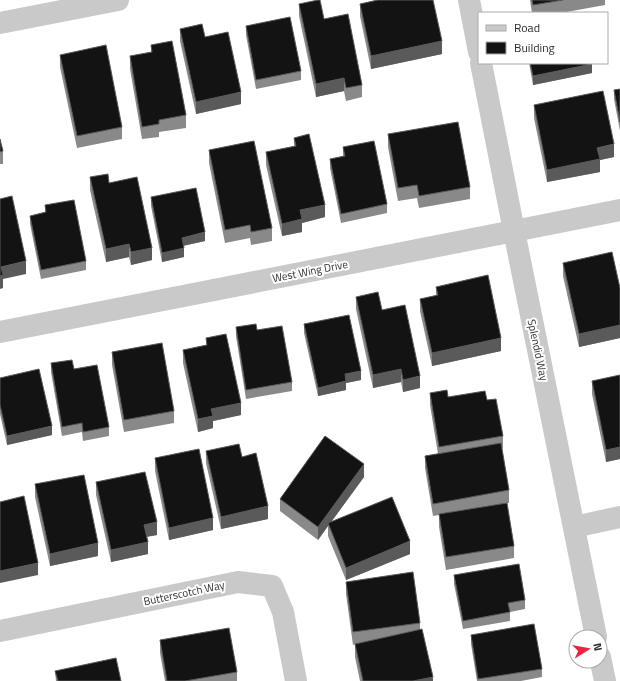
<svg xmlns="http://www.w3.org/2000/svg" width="620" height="681" font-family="'Titillium Web',sans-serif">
<rect width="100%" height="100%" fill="#fff"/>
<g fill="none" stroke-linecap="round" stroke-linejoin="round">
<path stroke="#c9c9c9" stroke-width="22" d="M469,0L479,52
M0,23L118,0
M481,63L514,231L596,637
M0,332L514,231L620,210
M574,527L620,517
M0,631L238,582L272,586L283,612L296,681
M600,657L605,681"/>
</g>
<path fill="#898989" d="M376,0H433L442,54L371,69L360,16V4Z
M530,0H605V5L561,13H532Z
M299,4L324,19L362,85V97L346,101L344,91L316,97L299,16Z
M246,26L301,71V80L256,89L246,35Z
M180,29L205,37L241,104L196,114L180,41Z
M151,45L186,115V128L159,132V137L142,139L130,69V56L151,52Z
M60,55L122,127V139L77,148L60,67Z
M529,63H592V73L533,85Z
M620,89V131L614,99V90Z
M534,105L614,157L600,160V172L547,182L534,118Z
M388,134L470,187V199L419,208L417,198L398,201L388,147Z
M294,138L325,217L302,223V232L282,236L266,165V152L294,146Z
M0,139L3,151V164H0Z
M343,147L387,204V213L341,223L330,168V159L343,156Z
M209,150L272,228V241L251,245L250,238L225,243L209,163Z
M90,177L109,183L152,260L131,265L129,257L106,262L90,190Z
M151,197L205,241L183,246L184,257L162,262L151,206Z
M45,205L86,261V270L41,279L30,224V216L45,213Z
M563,263L620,288V338L579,347L563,276Z
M436,287L501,351L432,366L420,311V299L436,296Z
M356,297L382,310L420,388L403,392L401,382L373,388L356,309Z
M304,324L361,380L346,383V390L318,396L304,333Z
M236,327L257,330L292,382V391L246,399L236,336Z
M206,338L241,415L213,421V428L198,432L183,363V350L206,345Z
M112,352L174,411V423L124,432L112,365Z
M51,363L74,369L109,427V436L83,441L82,432L62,436L51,372Z
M620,375V459L606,462L592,394V381Z
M0,378L52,435L7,445L0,414Z
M430,393L448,397L487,400L503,436V448L502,449L509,490V503H507L514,546V558L446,570L439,527V515L433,516L425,468V456L438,454L430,405Z
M206,451L242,457L268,519L221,529L206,463Z
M155,458L213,530L169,540L155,471Z
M364,477L331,522L410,554L346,580L328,536V526L318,540L280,511V499Z
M96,482L157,535L147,537L148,554L111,562L96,495Z
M35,484L98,556L50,566L35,497Z
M454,575L525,600V609L510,612V621L463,629L454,584Z
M346,582L420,623V630L433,681H360L355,657V644L353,645L346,594Z
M471,635L542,669V677L521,681H477L471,644Z
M160,640L237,672V681H165L160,653Z
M55,671L121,681H56Z"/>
<path fill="#5a5a5a" d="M442,41V54L371,69V56Z
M592,64V73L533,85V76Z
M344,78V91L316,97V84Z
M241,92V104L196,114V102Z
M614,144V157L600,160V172L547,182V170L597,148Z
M325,205V217L302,223V232L282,236V224L300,210Z
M205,232V241L182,246V238Z
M129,244V257L106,262V249Z
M152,248V260L131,265V252Z
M184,248V257L162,262V253Z
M26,261V274L3,279V288L0,289V276L1,267Z
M620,325V338L579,347V334Z
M501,338V351L432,366V353Z
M401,369V382L373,388V375Z
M361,371V380L346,383V390L318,396V388L345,374Z
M420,376V388L403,392V380Z
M241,403V415L213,421V428L198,432V419L211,409Z
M52,426V435L7,445V436Z
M620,447V459L606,462V450Z
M364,464V477L329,525L328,523V526L318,540V527Z
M268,506V519L221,529V517Z
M213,518V530L169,540V528Z
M157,522V535L144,537V525Z
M410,541V554L346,580V568Z
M148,542V554L111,562V550Z
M98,543V556L50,566V554Z
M38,563V575L0,583V571Z
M433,677V681H413Z"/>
<path fill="#131313" stroke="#5a5a5a" d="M318,0H320L324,19L348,14L362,85L346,88L344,78L316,84L299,4Z
M378,0H433L442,41L371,56L360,4Z
M532,0H563L533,5Z
M290,17L301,71L256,80L246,26Z
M202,24L205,37L228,32L241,92L196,102L180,29Z
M172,41L186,115L159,120V124L142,127L130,56L152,52L151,45Z
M106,45L122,127L77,136L60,55Z
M530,63H592V64L533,76Z
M620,89V122L614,90Z
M603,91L614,144L597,148L600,159L547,170L534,105Z
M458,122L470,187L419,196L417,185L398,188L388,134Z
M309,134L325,205L300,210L302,219L282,224L266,152L296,146L294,138Z
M0,139L3,151L0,152Z
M254,141L272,228L251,232L250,225L225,230L209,150Z
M374,141L387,204L341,214L330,159L345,156L343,147Z
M108,174L109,183L137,177L152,248L131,252L129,244L106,249L90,177Z
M196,188L205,232L182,238L184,248L162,253L151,197Z
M12,196L26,261L1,267L3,275L0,276V199Z
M74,200L86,261L41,270L30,216L46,212L45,205Z
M612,252L620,288V325L579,334L563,263Z
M488,275L501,338L432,353L420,299L438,295L436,287Z
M378,292L382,310L405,305L420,376L403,380L401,369L373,375L356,297Z
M349,315L361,371L345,374L346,381L318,388L304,324Z
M256,324L257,330L282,326L292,382L246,390L236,327Z
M226,334L241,403L211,409L213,416L198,419L183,350L207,345L206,338Z
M162,343L174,411L124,420L112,352Z
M72,360L74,369L97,365L109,427L83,432L82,423L62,427L51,363Z
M39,369L52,426L7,436L0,405V378Z
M620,375V447L606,450L592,381Z
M447,390L448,397L485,391L487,400L496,399L503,436L439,447L430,393Z
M325,436L364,464L318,527L280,499Z
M501,443L509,490L433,504L425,456Z
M239,444L242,457L256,453L268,506L221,517L206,451Z
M199,449L213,518L169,528L155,458Z
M145,472L157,522L144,525L148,542L111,550L96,482Z
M84,475L98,543L50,554L35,484Z
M24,496L38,563L0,571V502Z
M392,497L410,541L346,568L328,523Z
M507,503L514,546L446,557L439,514Z
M519,564L525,600L508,603L510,612L463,621L454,575Z
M413,572L420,623L353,632L346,582Z
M534,624L542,669L478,679L471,635Z
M229,628L237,672L185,681H167L160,640Z
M422,629L433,677L413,681H363L355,644Z
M116,658L121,681H58L55,671Z"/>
<g text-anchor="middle" stroke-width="4" stroke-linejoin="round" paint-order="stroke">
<g font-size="11" fill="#2c2c2c" stroke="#fff">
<text transform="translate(310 271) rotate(-11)" y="4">West Wing Drive</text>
<text transform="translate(538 350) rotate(78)" y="4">Splendid Way</text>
<text transform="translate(184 593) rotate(-12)" y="4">Butterscotch Way</text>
</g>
</g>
<rect x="478" y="12" width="130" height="52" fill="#ffffff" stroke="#ababab"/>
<rect x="486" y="25" width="20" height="6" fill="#c9c9c9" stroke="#ababab"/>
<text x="514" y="32" font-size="12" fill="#2c2c2c">Road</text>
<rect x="486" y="42" width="20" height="12" fill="#131313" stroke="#ababab"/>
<text x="514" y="52" font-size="12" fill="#2c2c2c">Building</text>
<g transform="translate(588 649) rotate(79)"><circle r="19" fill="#ffffff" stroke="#ababab"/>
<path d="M0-3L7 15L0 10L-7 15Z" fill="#ec243f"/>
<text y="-6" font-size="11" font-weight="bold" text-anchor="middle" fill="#2c2c2c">N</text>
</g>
</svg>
